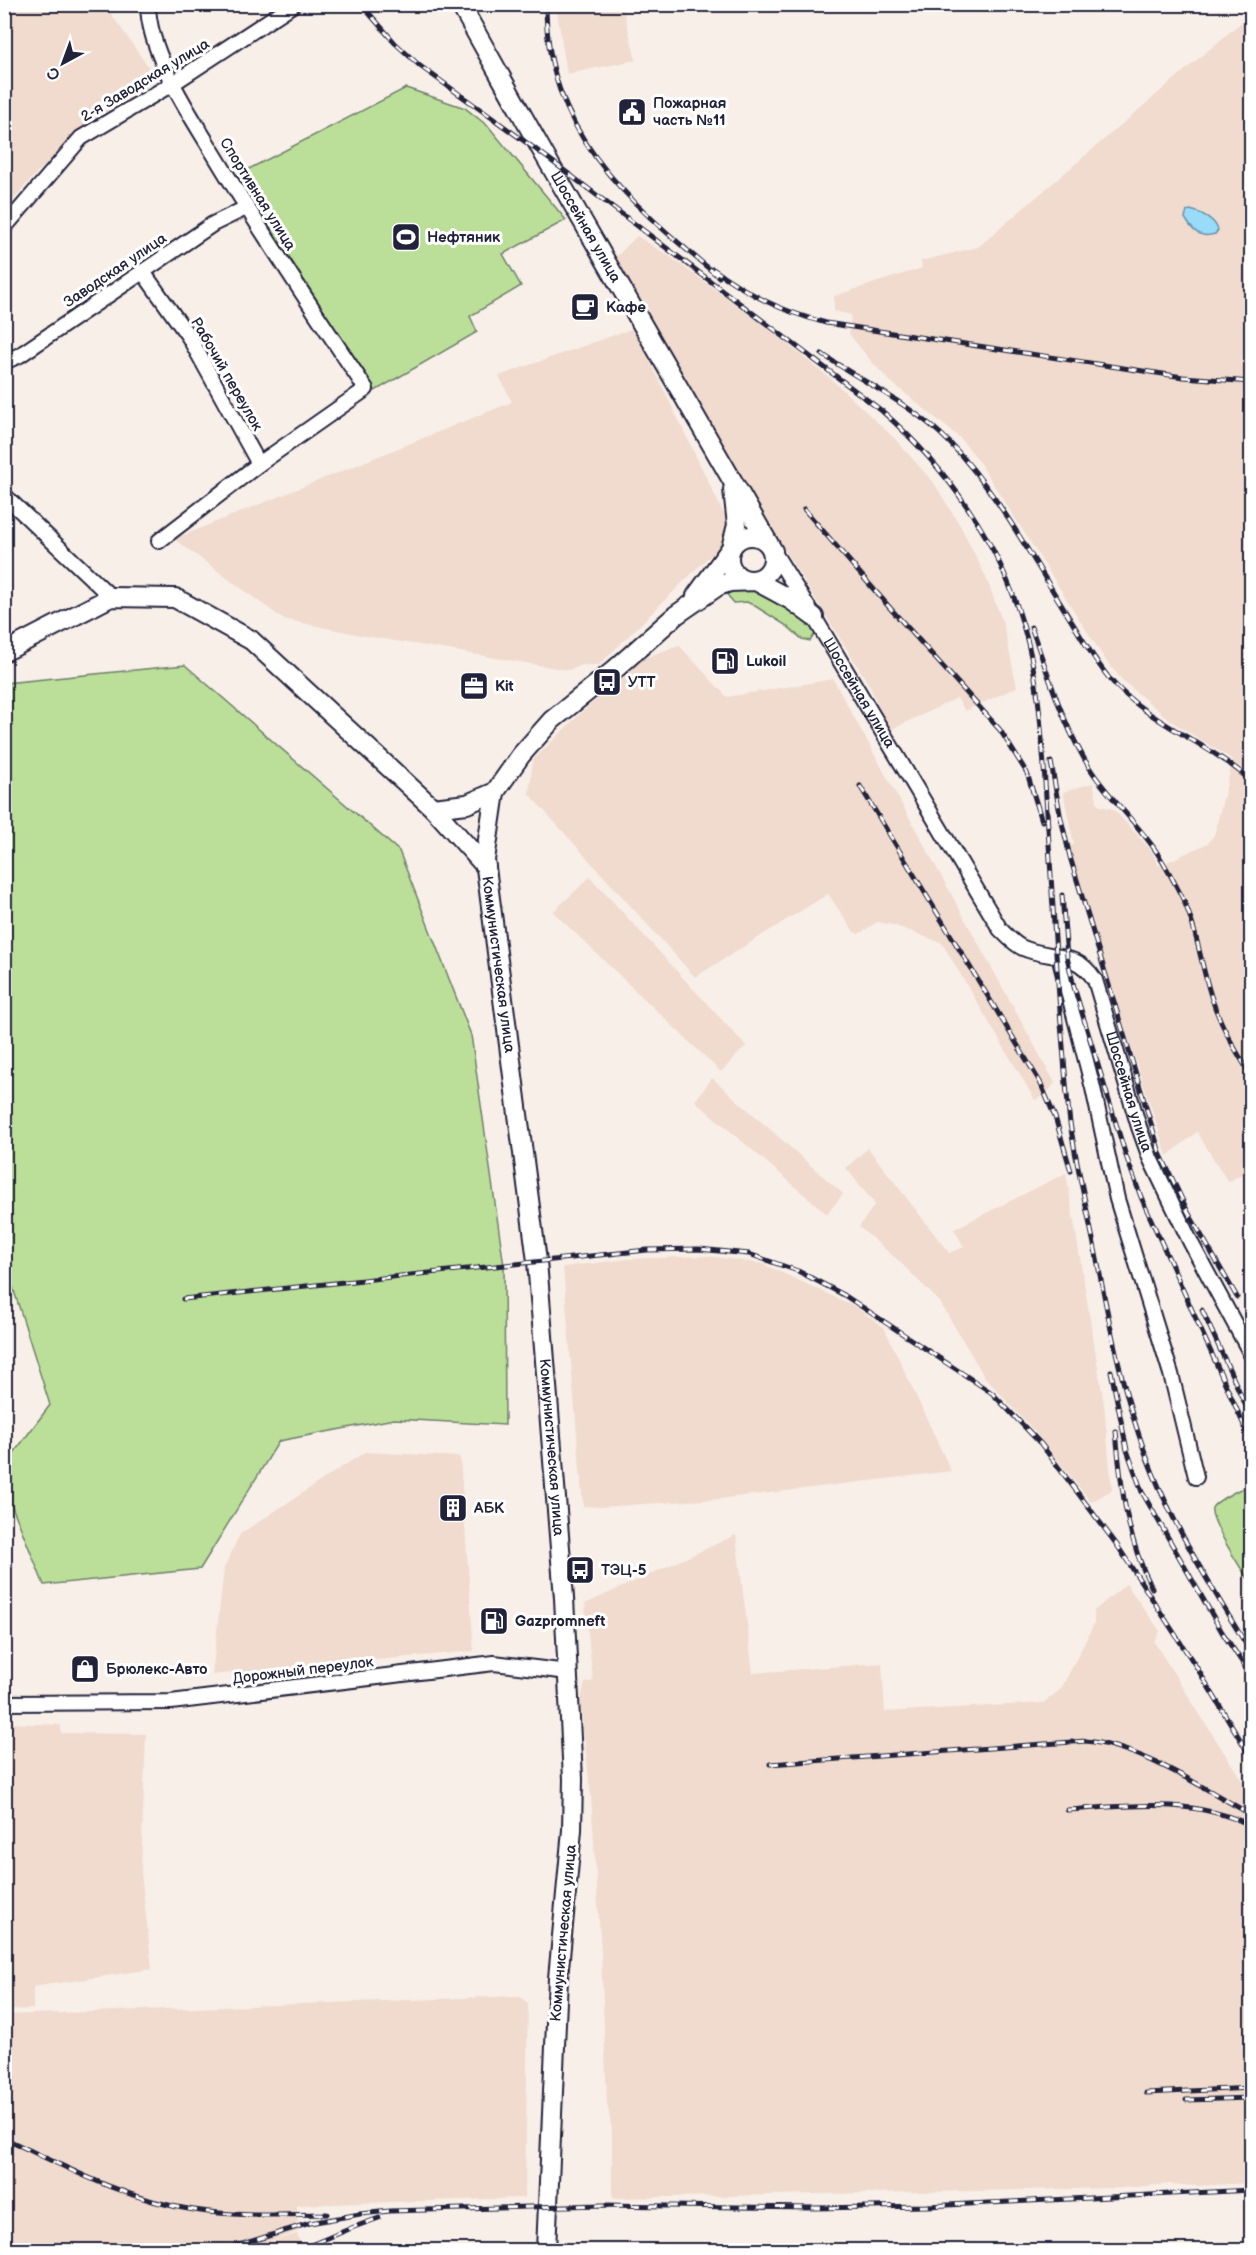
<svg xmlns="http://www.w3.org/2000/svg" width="1256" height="2255" font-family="'Balsamiq Sans',sans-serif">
<rect width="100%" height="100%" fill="#f8efe9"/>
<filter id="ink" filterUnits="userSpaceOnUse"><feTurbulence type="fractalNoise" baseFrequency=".0167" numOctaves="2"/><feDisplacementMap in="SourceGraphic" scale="12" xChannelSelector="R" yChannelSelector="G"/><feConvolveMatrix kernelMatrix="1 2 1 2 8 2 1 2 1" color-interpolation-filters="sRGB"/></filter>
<g filter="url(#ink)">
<path fill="#f0dbce" d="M5,5H114L109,11L156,78L140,93L88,124L32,178L5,209Z
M558,5H622L636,60L567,74L557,12Z
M1251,14V1191L1242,1174L1228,1182L1197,1132L1167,1156L1065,846L1074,845L1063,792L1093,783L1098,805L1113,809L1151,850L1159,866L1208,843L1214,835L1233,760L1171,721L1122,680L1104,658L976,457L960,438L890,381L871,361L849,334L851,315L834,311V296L922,268L921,261L978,247Z
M637,236L669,256L765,326L831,379L894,438L934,483L961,527L985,575L1003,623L1017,687L965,711L957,698L888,731L870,686L725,456L616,257Z
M634,328L733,533L599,665H583L568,670L366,636L283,619L174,539L512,402L499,376Z
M679,645L727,697L833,679L1055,1083L1046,1094L1035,1100L942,943L893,925L877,922L859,934L854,932L828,894L695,977L529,794L533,760L582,712L642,659Z
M590,877L746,1046L721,1072L553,912Z
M712,1078L843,1194L827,1214L695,1101Z
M868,1148L949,1253L964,1247L954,1229L1066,1173L1104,1404L1112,1490L1091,1502L1035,1432L984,1376L940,1302L899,1261L859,1227L875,1204L846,1168Z
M708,1256L763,1264L854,1306L884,1327L951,1471L719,1499L600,1507L583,1506L563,1267L629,1259Z
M365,1452L460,1457L474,1651L212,1675L224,1568L240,1534Z
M736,1535L753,1673L882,1663L885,1712L1043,1703L1061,1689L1094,1624V1611L1126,1584L1160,1631L1154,1642L1251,1795V2183L1195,2186L1171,2184L1122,2188L615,2198L612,2195V2129L607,2103L601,1953L591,1796L580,1702L585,1683L593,1681L585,1604Z
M5,1723L61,1725V1733L146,1734L141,1872L152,1969L33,1987V2009L5,2010Z
M519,1996L528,2003L525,2198L297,2205L298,2232L254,2247L297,2234L303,2250H5V2015Z
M857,2246L974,2247L981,2250H857Z"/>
<path fill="#bbdf99" stroke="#6e806a" stroke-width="1.5" d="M406,88L465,108L489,127L566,220L503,254L521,286L470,316L477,332L375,391L237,175Z
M751,586L805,617L815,634L810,641L802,639L787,626L755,606L747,602L733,603L727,594L732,588Z
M185,665L399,851L471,1035L504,1266L505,1425L394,1419L279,1441L200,1569L44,1585L5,1489L4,1466L50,1405L5,1262V683Z
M1251,1483L1248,1493L1252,1496L1251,1583C1243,1572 1209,1520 1212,1508C1215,1500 1243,1489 1251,1483Z"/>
<path fill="#98dcfa" stroke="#6992ae" stroke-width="1.5" d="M1190,210C1202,213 1214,218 1218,230L1215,234C1199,239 1192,230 1185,218L1187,211Z"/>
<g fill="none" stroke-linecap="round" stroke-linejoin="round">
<g stroke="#22223b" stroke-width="18">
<g id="minor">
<path d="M148,4C148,52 189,113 214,154C262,234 314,311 366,389L259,464L159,541"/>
<path d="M4,228L81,138L172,84L294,4"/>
<path d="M143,272L189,337L259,464"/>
<path d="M4,362L20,355L213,224L246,208"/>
<path d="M4,495L111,597"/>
<path id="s1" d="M773,551L814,617L1000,929C1007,936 1014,944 1023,948C1051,960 1076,950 1095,980L1139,1127L1150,1158L1191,1243L1252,1356"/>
<path d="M1061,964L1093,1088L1117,1199L1171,1374L1196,1477"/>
<path d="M4,1703L171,1702L494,1663L568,1672"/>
</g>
</g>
<g stroke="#22223b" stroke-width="22">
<g id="major">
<path id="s2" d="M460,4L545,156L773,551"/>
<circle cx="751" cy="558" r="22"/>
<path d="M696,596L731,548L737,525L733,489"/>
<path d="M4,652L111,597L175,598L251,640L433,808L486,867"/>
<path id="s3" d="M495,792L485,860L537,1261L564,1598L573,1779L572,1830L558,1978L546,2250"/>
<path d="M433,808L467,804L495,792L521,755L552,720L613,671L676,615L718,586L730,582L756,581L791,600L814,617"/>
</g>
</g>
<use href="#minor" stroke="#fff" stroke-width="14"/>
<use href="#major" stroke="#fff" stroke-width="18"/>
<g stroke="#22223b" stroke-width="5">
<path id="rail" d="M361,4L395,43L420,66L545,156L882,411C947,468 999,541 1023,625C1040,681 1042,739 1046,797C1051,872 1055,948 1061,1023C1064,1056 1066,1090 1070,1123C1077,1167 1087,1210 1096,1254C1110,1328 1124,1402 1153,1473C1179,1536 1216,1595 1252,1654
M546,4C546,134 627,200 719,277
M713,269C754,297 778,310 826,323L1183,377L1252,382
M822,354C864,383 913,405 949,442C997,492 1030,555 1067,614C1080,635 1093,658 1109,678C1148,724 1209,742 1252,782
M804,509L890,608L1000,730L1027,773L1042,821
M1031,627C1049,676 1063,726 1091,770C1108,796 1132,818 1151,844C1163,860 1172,878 1181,895C1197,927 1200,962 1211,996C1220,1025 1236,1051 1252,1077
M1051,762L1060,814L1070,857L1160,1153L1188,1212L1237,1297
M860,786L1040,1082L1055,1117L1071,1171
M1062,895L1067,957L1074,987L1126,1156L1141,1197L1252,1443
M183,1299L647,1250L699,1249L749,1254L798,1271L844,1295L992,1393L1041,1444L1117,1545L1197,1668L1252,1759
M1202,1310L1252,1419
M1111,1371L1127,1450L1142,1492L1222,1632L1252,1677
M1116,1431C1121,1486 1126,1538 1152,1588
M770,1764L1086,1741C1142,1747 1203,1788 1252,1815
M1067,1810C1130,1806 1192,1797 1252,1826
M1146,2093L1252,2088
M1186,2100L1252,2098
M4,2138C65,2167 126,2200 194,2210C238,2217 282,2215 327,2214
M223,2250L310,2223L360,2214L390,2211L602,2205L814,2208L927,2206L1252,2190
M299,2250L354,2227L379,2218"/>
</g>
<use href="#rail" stroke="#fff" stroke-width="3" stroke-dasharray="9" stroke-linecap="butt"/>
</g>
</g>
<defs>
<g id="civic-square" transform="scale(1.5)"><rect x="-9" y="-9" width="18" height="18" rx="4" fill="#22223b" stroke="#fff"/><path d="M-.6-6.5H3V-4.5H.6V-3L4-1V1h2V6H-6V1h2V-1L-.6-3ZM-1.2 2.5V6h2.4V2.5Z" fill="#fff"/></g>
<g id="stadium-square" transform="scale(1.5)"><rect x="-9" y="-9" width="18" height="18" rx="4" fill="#22223b" stroke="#fff"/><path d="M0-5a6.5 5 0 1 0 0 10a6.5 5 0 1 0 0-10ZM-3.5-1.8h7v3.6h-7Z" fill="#fff"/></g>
<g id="cafe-square" transform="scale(1.5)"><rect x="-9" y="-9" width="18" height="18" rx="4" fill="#22223b" stroke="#fff"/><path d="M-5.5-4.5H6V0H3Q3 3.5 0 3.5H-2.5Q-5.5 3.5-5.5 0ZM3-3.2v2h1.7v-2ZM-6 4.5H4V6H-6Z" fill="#fff"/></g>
<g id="fuel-square" transform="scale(1.5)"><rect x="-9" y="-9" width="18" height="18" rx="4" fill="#22223b" stroke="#fff"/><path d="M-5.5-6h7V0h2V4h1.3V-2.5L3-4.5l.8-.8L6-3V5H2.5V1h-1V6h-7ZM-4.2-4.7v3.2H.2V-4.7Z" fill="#fff"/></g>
<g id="bus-square" transform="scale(1.5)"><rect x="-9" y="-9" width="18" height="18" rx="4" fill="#22223b" stroke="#fff"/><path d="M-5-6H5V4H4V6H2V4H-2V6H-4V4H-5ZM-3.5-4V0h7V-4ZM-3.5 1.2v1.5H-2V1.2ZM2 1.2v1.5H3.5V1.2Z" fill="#fff"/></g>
<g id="office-square" transform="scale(1.5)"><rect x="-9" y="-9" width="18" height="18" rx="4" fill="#22223b" stroke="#fff"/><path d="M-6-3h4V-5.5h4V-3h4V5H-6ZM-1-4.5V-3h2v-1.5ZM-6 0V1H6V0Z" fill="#fff"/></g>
<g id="building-square" transform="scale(1.5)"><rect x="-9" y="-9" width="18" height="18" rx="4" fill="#22223b" stroke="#fff"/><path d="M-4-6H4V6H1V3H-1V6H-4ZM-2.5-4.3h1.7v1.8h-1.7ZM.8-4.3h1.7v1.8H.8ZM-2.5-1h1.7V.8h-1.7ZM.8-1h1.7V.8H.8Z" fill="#fff"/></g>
<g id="shop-square" transform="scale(1.5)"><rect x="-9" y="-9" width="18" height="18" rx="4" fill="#22223b" stroke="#fff"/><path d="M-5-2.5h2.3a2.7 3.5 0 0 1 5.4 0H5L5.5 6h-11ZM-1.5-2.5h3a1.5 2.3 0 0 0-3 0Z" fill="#fff"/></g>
</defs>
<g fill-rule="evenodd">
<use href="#civic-square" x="632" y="112"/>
<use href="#stadium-square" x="406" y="237"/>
<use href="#cafe-square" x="585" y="307"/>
<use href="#fuel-square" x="725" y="661"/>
<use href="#bus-square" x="607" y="682"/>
<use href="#office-square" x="474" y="686"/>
<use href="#building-square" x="453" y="1508"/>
<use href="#bus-square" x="580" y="1570"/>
<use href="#fuel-square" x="494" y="1621"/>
<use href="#shop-square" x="85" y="1669"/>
</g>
<g text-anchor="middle" stroke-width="6" stroke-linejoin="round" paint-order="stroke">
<g font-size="15" fill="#22223b" stroke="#fff">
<text transform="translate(145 80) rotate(-31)" y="5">2-я Заводская улица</text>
<text transform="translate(258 194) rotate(58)" y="5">Спортивная улица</text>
<text dy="5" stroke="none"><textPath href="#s2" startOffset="256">Шоссейная улица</textPath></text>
<text transform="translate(115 270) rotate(-34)" y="5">Заводская улица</text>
<text transform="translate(227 374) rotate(60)" y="5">Рабочий переулок</text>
<text dy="5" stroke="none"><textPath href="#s1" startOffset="166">Шоссейная улица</textPath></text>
<text dy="5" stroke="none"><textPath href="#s3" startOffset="174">Коммунистическая улица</textPath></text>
<text dy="5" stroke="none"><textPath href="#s1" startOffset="669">Шоссейная улица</textPath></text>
<text dy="5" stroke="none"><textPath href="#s3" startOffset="660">Коммунистическая улица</textPath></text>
<text transform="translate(303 1670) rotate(-7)" y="5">Дорожный переулок</text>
<text transform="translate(563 1933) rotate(-85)" y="5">Коммунистическая улица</text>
</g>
<g font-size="15" font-weight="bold" fill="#22223b" stroke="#fff" text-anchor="start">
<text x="653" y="108">Пожарная<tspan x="653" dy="17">часть №11</tspan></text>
<text x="427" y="242">Нефтяник</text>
<text x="606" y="312">Кафе</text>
<text x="746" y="666">Lukoil</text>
<text x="628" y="687">УТТ</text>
<text x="495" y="691">Kit</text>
<text x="474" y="1513">АБК</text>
<text x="601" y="1575">ТЭЦ-5</text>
<text x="515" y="1626">Gazpromneft</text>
<text x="106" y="1674">Брюлекс-Авто</text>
</g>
</g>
<rect width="1256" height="2255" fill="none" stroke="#fff" stroke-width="24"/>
<rect x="12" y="12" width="1232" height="2231" fill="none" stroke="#22223b" stroke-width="2" filter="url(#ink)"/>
<g transform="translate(63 63) rotate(221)" stroke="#ffffff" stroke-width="4.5" paint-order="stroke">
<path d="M0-4.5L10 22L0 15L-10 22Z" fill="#22223b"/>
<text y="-9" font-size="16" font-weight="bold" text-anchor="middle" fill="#22223b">С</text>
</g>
</svg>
